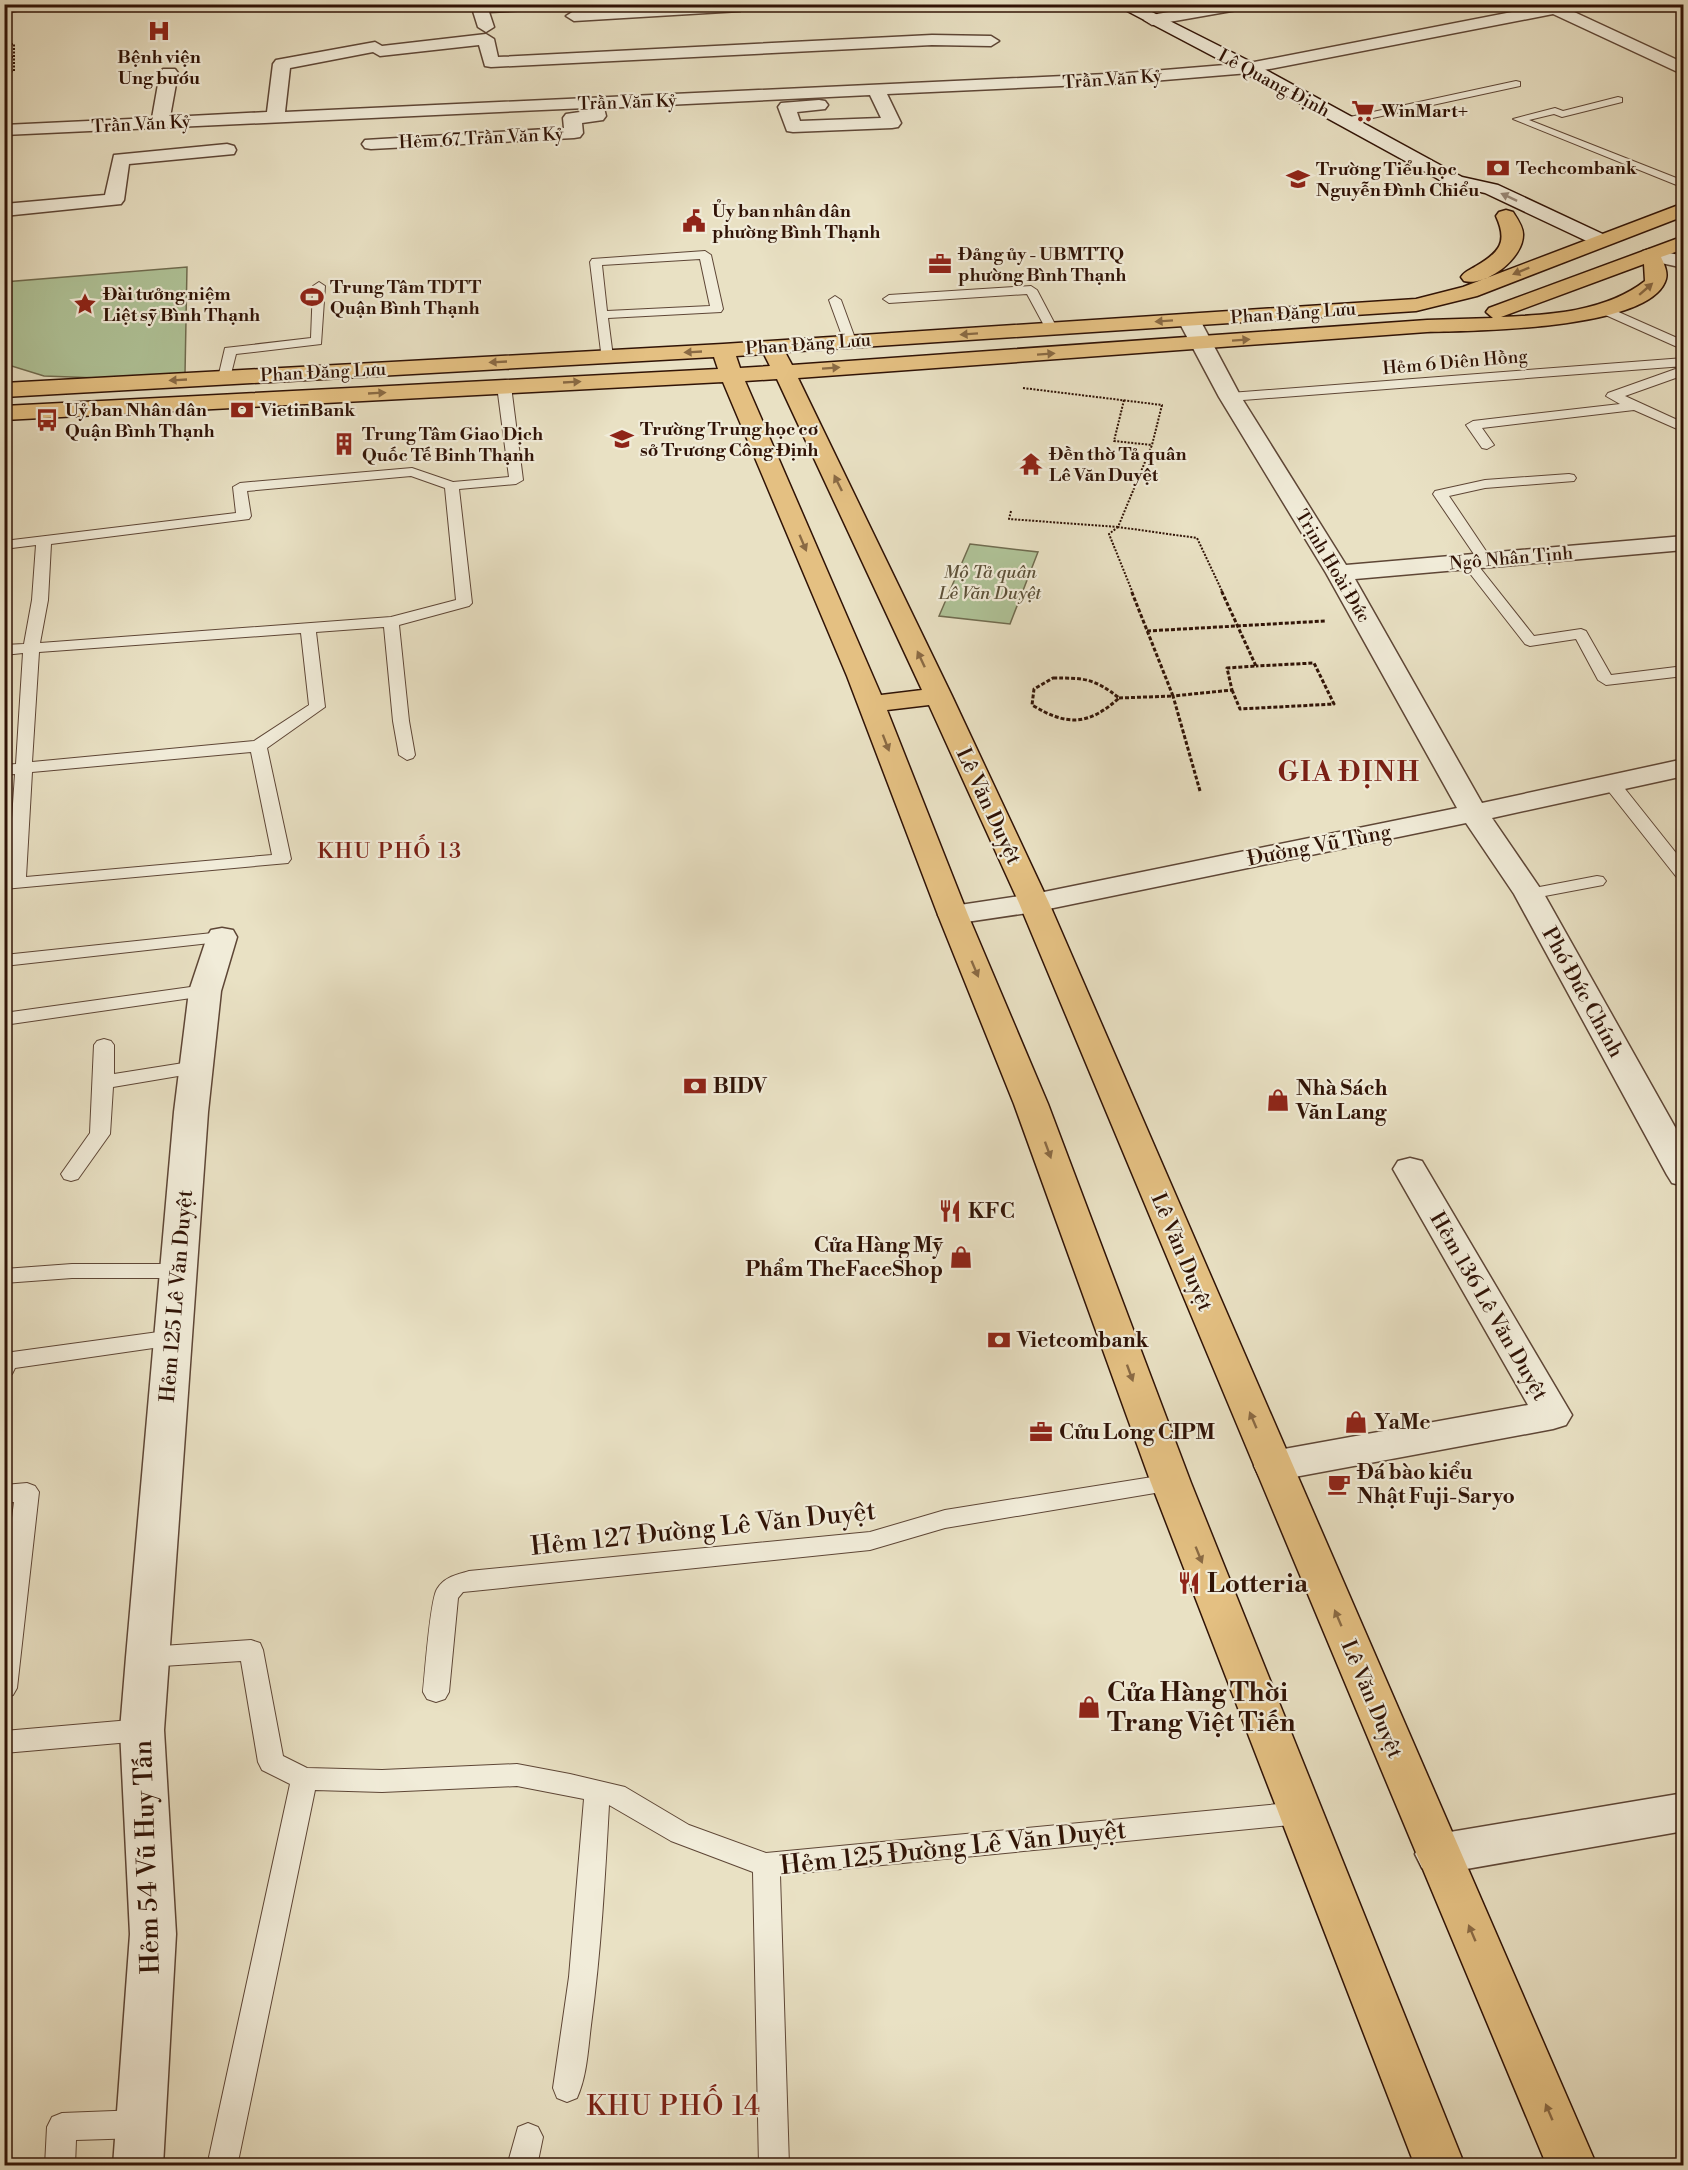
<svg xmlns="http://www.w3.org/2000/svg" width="1688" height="2170" font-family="'Libre Bodoni',serif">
<rect width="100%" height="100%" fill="#e9e1c4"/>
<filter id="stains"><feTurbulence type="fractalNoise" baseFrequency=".00333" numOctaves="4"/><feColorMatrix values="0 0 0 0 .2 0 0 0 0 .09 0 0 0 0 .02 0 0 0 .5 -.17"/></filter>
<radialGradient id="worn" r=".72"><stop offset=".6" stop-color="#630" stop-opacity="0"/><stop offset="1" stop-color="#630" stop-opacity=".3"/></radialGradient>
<path fill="#b0c499" stroke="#706c50" stroke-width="1.5" d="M187,267L185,374L98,378L44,376L5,364L4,282Z
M970,544L1038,552L1010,624L939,616Z"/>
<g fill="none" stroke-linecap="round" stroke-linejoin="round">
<g stroke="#5e4636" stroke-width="2">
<path id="service" d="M415,4H441L416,10L411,7Z
M1508,4H1522L1539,13L1531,15Z
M1516,81L1520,82V86L1345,124L1340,121L1345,118Z
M1618,97L1622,98V102L1562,117L1554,114L1529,120L1684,181V188L1513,119L1555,108L1563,111Z
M705,251L711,255L723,309L721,312L608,318L613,357L612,360H602L590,262L592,259ZM700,259L710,306L607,311L602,265Z
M319,282L325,286L321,344L236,354L230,378L224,382L219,381L218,378L225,348L311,338L313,286Z
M1031,286L1037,290L1057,328L1055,331H1047L1027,294L889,303L883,299L889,295Z
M835,296L841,300L856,341L854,344H846L844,341L829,300Z
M1605,306L1684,341V350L1601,313L1599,310Z
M1684,358V366L1230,401L1223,397L1230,393Z
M1684,366V375L1625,396L1684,423V432L1634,410L1482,428L1494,445L1487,449L1482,448L1466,425L1473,421L1620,404L1606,396L1608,393Z
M504,382L511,386L523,480L516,484L459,489L472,603L469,606L399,625L409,721L415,755L413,758L407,760L399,755L393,721L384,627L316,632L325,707L267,748L291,859L288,863L4,889V879L8,878L15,774L4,775V765L16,764L23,653L4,655V645L24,644L32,600L36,545L4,549V541L236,513L233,487L240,483L412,468L453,482L509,477L497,386ZM411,476L445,488L456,600L391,617L40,643L48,600L51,544L249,519L251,516L247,491ZM301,633L309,705L254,741L32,762L39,652ZM251,752L272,855L26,877L32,772Z
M1569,474L1574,475L1576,478L1574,481L1485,488L1449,496L1492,560L1485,564L1480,563L1433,494L1435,491L1485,480Z
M1468,558L1473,559L1534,636L1581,629L1586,631L1611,675L1684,666V676L1606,685L1598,680L1576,639L1530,646L1525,644L1461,562Z
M1612,779L1618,780L1684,863V880L1678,879L1606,788L1604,784L1606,780Z
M1597,876L1603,877L1606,881L1603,885L1529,899L1523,898L1520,894L1523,890L1529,889Z
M222,932L228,933L231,937L228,941L4,966V955Z
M205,985L212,987L214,991L212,995L4,1025V1013Z
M104,1039L111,1041L114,1045V1074L196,1061L203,1063L206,1067L203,1071L196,1073L113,1087L110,1134L78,1179L71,1181L64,1179L61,1174L90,1133L94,1045L97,1041Z
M72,1264H178L186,1266L189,1271L186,1276L178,1278H72L4,1283V1269Z
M173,1330L181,1332L184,1338L181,1344L15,1368L12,1374L4,1376L5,1353Z
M1171,1474L1179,1477L1183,1483L1179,1489L945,1528L870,1550L463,1592L458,1598L449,1692L445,1699L436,1702L427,1699L423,1692C425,1674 430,1600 437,1589C444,1577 456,1575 469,1571L870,1532L945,1510Z
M27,1483L35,1486L39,1492L17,1688L13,1695L4,1698V1581L14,1502L4,1503V1485Z
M251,1640L260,1643L263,1650L283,1756L307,1768L382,1770L517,1764L570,1774L625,1787L689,1825L766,1853L1300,1802L1309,1805L1313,1813L1309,1821L1300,1824L780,1875L789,2166H759L753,1872L671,1841L609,1805C605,1878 601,1952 591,2025C588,2049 587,2076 577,2098L567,2102L557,2098L553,2088L569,1977L584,1799L517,1786L382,1792L315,1790L239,2157L235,2166H213L209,2157L290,1784L262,1770L258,1762L241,1661L147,1667L138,1664L135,1657L138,1650L147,1647Z
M142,1719L151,1722L155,1730L151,1738L142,1741L4,1753V1731Z
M140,2110L150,2114L155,2124L150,2134L140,2138L76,2140L75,2166H45L47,2127L52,2117L62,2113Z
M528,2123L538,2127L543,2137L537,2166H507L518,2127Z"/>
</g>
<g stroke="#5e4636" stroke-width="3">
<path id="minor" d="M4,4H38L36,7L4,13Z
M556,4L548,9L489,12L494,27L486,32L478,27L472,8L475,4Z
M684,4L748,6L740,11L574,21L566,16L574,11Z
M1213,4H1251L1243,9L1152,25L1144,20L1152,15Z
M1553,4H1589L1587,7L1572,11L1684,63V75L1553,14L1249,73L1128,83L887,94L901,123L898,127L892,128L793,132L787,131L778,107L781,103L819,100L825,101L828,105L825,109L797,112L800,121L881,118L870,95L604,108L606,116L603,120L582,123L583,133L580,137L574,138L371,149L365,148L362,144L365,140L564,128L563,118L566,114L587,111L586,108L4,135V125L152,118L160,73L163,69H175L178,73L170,117L267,112L273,64L276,60L375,42L382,46L486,34L494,39L498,57L932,35L991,36L999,41L991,46L932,45L491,67L485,66L479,45L380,56L373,52L290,68L285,112L1128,73L1249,63Z
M227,144L234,146L236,150L234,154L129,164L124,200L121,204L4,216V204L105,195L114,155Z
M1189,314L1196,316L1200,320L1241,397L1346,565L1684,536V550L1355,579L1482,803L1684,759V776L1492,818L1544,894L1684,1143V1186L1672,1183L1667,1175L1514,894L1466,823L1034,912L953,924L942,921L938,915L942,909L953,906L1034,894L1457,808L1326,573L1219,397L1178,320L1182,316Z
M222,928L233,930L237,937L221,991L208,1112L164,1730L176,1934L163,2166H113L130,1934L120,1730L126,1657L174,1112L189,991L207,937L211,930Z
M1410,1158L1422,1161L1572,1415L1566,1425L1553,1429L1273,1481L1259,1476L1254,1466L1259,1456L1273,1451L1528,1405L1393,1169L1398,1161Z
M1684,1793V1831L1438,1874L1422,1868L1415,1854L1422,1840L1438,1834Z"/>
</g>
<g stroke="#5e4636" stroke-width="3">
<path id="tertiary" d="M1650,249L1684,256V268L1643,259L1640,255L1643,251Z"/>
</g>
<g stroke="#301306" stroke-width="3">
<path id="secondary" d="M1114,4H1136L1255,64L1462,177L1498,185L1607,236L1610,240L1607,244H1593L1485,193L1449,185L1243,72Z"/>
</g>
<g stroke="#301306" stroke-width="3">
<path id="primary" d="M1684,203V216L1477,296L1416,311L785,352L792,365L1427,320L1493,318L1486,312L1489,308L1684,236V249L1661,257C1664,264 1668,272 1666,279C1652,330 1471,331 1427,332L798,378L952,696L1049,903L1597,2166H1547L1019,903L929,705L887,710L968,915L1048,1104L1191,1483L1465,2166H1415L1151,1483L1014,1104L938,915L847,676L723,382L4,420V406L718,369L714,357L4,397V383L723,344L1416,299L1463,287ZM1644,264L1645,281C1605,312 1549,315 1501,317ZM764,354L770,366L740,368L736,356ZM777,379L922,690L881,695L745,381Z
M1506,210L1513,212C1517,218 1523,227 1523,234C1524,258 1486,287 1464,281L1461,277C1465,271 1470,270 1476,266C1500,252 1508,242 1496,216L1499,212Z"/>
</g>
<path stroke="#301306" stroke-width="2" stroke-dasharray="2 1.5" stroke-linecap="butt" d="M4,45L14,44V71L4,72
M4,58L14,57
M1023,388L1162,405L1152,445L1118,527L1197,538L1222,591
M1124,400L1114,441L1152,445
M1011,511L1009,519L1118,527
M1118,527L1109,534L1132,591"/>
<path stroke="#301306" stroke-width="3" stroke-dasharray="4 2" stroke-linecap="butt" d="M1147,631L1325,621
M1053,678C1084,678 1094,678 1119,698C1088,726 1067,726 1032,705L1034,689Z
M1232,690L1240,709L1334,704L1314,663L1256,666
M1119,698L1173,696L1131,590
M1200,791L1173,696L1232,690L1227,668L1256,666L1221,590"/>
<use href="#service" fill="#f1ecd9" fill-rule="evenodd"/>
<use href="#minor" fill="#f1ecd9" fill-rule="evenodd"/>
<use href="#tertiary" fill="#f1ecd9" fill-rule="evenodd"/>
<use href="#secondary" fill="#f1ecd9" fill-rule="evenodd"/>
<use href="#primary" fill="#e4c082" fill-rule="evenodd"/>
</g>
<defs><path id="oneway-solid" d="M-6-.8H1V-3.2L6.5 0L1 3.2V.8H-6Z" transform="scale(1.5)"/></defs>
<use fill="#9a8a7a" href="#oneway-solid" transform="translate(1509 197) rotate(-155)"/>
<g fill="#8a6a44">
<use href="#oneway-solid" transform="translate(1521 271) rotate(158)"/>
<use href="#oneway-solid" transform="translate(1646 289) rotate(-41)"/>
<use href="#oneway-solid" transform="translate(1164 321) rotate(176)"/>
<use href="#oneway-solid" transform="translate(969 334) rotate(176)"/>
<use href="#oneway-solid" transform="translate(1241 340) rotate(-4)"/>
<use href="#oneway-solid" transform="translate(693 352) rotate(177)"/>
<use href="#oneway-solid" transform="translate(1046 354) rotate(-4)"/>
<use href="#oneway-solid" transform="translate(498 362) rotate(177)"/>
<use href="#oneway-solid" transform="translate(831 368) rotate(-4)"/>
<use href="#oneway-solid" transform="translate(178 380) rotate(177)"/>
<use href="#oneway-solid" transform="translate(572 382) rotate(-3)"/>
<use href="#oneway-solid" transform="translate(377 393) rotate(-3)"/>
<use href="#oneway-solid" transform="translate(838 483) rotate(-116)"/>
<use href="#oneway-solid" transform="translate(803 543) rotate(67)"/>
<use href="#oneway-solid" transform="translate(921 659) rotate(-115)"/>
<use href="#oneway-solid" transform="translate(886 743) rotate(69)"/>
<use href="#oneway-solid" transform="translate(975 969) rotate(67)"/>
<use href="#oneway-solid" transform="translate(1048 1150) rotate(70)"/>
<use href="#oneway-solid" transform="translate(1130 1373) rotate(70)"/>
<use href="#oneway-solid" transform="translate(1253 1420) rotate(-113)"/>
<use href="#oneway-solid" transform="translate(1199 1555) rotate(68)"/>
<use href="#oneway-solid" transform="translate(1338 1618) rotate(-113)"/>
<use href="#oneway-solid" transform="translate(1472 1933) rotate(-113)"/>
<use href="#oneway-solid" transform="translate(1549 2112) rotate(-113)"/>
</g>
<defs>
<g id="hospital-bare" transform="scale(1.8)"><path d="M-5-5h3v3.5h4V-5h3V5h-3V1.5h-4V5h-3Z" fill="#8f2418" stroke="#f1ecd9" stroke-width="2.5" paint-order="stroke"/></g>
<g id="supermarket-bare" transform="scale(1.8)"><path d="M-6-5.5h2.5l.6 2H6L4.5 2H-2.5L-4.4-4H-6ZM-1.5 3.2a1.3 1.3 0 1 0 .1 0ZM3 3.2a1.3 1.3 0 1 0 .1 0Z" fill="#8f2418" stroke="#f1ecd9" stroke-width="2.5" paint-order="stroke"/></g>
<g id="bank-bare" transform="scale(1.8)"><path d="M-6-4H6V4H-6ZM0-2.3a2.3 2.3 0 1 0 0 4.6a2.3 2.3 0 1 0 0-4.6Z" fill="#8f2418" stroke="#f1ecd9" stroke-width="2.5" paint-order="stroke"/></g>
<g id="school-bare" transform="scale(1.8)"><path d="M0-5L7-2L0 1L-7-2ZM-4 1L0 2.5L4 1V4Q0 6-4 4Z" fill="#8f2418" stroke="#f1ecd9" stroke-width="2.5" paint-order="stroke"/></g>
<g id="civic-bare" transform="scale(1.8)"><path d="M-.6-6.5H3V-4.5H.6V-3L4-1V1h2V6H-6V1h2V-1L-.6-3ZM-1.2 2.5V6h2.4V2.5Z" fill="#8f2418" stroke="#f1ecd9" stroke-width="2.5" paint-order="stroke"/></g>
<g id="office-bare" transform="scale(1.8)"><path d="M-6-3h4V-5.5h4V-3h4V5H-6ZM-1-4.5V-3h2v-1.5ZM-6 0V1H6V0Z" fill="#8f2418" stroke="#f1ecd9" stroke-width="2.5" paint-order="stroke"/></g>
<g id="stadium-bare" transform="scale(1.8)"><path d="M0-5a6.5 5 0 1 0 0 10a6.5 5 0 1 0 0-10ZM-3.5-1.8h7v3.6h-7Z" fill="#8f2418" stroke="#f1ecd9" stroke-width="2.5" paint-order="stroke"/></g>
<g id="sight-bare" transform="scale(1.8)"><path d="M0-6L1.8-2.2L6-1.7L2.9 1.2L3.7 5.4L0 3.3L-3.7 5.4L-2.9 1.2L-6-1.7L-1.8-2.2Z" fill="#8f2418" stroke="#f1ecd9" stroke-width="2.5" paint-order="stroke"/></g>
<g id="bus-bare" transform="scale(1.8)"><path d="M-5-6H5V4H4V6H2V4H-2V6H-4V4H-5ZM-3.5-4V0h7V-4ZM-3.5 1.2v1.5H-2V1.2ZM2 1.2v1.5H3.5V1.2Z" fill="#8f2418" stroke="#f1ecd9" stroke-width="2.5" paint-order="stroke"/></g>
<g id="building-bare" transform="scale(1.8)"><path d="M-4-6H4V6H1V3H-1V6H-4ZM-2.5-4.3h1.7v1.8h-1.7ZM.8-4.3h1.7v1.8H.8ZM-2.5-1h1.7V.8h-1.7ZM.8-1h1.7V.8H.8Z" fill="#8f2418" stroke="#f1ecd9" stroke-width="2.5" paint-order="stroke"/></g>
<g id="temple-bare" transform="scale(1.8)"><path d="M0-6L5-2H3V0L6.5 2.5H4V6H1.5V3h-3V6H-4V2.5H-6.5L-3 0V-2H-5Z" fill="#8f2418" stroke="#f1ecd9" stroke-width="2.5" paint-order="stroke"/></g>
<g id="shop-bare" transform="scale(1.8)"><path d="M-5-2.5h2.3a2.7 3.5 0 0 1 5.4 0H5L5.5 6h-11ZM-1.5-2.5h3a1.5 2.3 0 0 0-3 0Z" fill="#8f2418" stroke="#f1ecd9" stroke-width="2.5" paint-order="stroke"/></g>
<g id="restaurant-bare" transform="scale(1.8)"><path d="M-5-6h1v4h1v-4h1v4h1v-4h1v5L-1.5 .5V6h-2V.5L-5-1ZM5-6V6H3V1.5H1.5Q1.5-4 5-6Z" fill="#8f2418" stroke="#f1ecd9" stroke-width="2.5" paint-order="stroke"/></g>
<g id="cafe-bare" transform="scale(1.8)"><path d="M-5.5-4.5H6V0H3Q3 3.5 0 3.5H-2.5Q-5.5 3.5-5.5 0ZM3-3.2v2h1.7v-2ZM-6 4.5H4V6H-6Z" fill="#8f2418" stroke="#f1ecd9" stroke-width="2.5" paint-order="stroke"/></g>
</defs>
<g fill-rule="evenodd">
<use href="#hospital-bare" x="159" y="31"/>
<use href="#supermarket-bare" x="1363" y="111"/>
<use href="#bank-bare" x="1498" y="168"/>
<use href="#school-bare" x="1298" y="179"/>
<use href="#civic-bare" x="694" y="221"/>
<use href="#office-bare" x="940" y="264"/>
<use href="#stadium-bare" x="312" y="297"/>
<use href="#sight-bare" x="85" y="304"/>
<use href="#bank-bare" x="242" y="410"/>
<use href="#bus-bare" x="47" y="420"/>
<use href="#school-bare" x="622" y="439"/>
<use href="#building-bare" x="344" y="444"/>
<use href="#temple-bare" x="1031" y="464"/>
<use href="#bank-bare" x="695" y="1086"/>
<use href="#shop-bare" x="1278" y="1100"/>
<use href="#restaurant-bare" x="950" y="1211"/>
<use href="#shop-bare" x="961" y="1257"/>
<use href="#bank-bare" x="999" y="1340"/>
<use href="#shop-bare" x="1356" y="1422"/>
<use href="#office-bare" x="1041" y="1432"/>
<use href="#cafe-bare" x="1339" y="1484"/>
<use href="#restaurant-bare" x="1189" y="1583"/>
<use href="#shop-bare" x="1089" y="1707"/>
</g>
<g text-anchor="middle" stroke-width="4.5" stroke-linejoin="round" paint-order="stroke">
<g font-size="18" font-weight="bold" fill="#301306" stroke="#f1ecd9" text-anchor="start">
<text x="159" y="63" text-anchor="middle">Bệnh viện<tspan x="159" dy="21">Ung bướu</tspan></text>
<text x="1381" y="117">WinMart+</text>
<text x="1516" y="174">Techcombank</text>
<text x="1316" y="175">Trường Tiểu học<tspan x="1316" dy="21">Nguyễn Đình Chiểu</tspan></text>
<text x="712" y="217">Ủy ban nhân dân<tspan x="712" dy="21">phường Bình Thạnh</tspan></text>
<text x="958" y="260">Đảng ủy - UBMTTQ<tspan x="958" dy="21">phường Bình Thạnh</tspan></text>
<text x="330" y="293">Trung Tâm TDTT<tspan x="330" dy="21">Quận Bình Thạnh</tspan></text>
<text x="103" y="300">Đài tưởng niệm<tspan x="103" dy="21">Liệt sỹ Bình Thạnh</tspan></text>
<text x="65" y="416">Uỷ ban Nhân dân<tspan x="65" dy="21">Quận Bình Thạnh</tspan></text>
<text x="260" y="416">VietinBank</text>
<text x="640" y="435">Trường Trung học cơ<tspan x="640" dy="21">sở Trương Công Định</tspan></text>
<text x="362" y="440">Trung Tâm Giao Dịch<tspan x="362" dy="21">Quốc Tế Binh Thạnh</tspan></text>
<text x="1049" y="460">Đền thờ Tả quân<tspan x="1049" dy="21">Lê Văn Duyệt</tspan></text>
</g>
<g font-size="18" fill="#301306" stroke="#f1ecd9">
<text transform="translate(1112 79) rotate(-4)" y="6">Trần Văn Kỷ</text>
<text transform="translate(1274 83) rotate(28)" y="6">Lê Quang Định</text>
<text transform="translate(627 102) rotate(-2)" y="6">Trần Văn Kỷ</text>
<text transform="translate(141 124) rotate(-3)" y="6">Trần Văn Kỷ</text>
<text transform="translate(481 138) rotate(-3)" y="6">Hẻm 67 Trần Văn Kỷ</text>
<text transform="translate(1293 313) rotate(-4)" y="6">Phan Đăng Lưu</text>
<text transform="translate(808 344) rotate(-4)" y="6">Phan Đăng Lưu</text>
<text transform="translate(1455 362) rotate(-5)" y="6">Hẻm 6 Diên Hồng</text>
<text transform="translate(323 372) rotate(-3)" y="6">Phan Đăng Lưu</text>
<text transform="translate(1511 558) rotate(-5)" y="6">Ngô Nhân Tịnh</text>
<text transform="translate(1333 566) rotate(59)" y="6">Trịnh Hoài Đức</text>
</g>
<g font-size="18" font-style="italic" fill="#5d5139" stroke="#f1ecd9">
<text x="990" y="578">Mộ Tả quân<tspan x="990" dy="21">Lê Văn Duyệt</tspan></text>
</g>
<g font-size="21" fill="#301306" stroke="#f1ecd9">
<text transform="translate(989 806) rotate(65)" y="7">Lê Văn Duyệt</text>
<text transform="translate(1319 845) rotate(-11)" y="7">Đường Vũ Tùng</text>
<text transform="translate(1583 992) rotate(61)" y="7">Phó Đức Chính</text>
<text transform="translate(1182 1252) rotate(67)" y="7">Lê Văn Duyệt</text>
<text transform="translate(176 1296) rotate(-85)" y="7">Hẻm 125 Lê Văn Duyệt</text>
<text transform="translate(1489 1306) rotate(60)" y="7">Hẻm 136 Lê Văn Duyệt</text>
<text transform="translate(1372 1699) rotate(67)" y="7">Lê Văn Duyệt</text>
</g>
<g font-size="21" font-weight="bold" fill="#301306" stroke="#f1ecd9" text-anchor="start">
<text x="713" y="1093">BIDV</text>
<text x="1296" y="1095">Nhà Sách<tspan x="1296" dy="24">Văn Lang</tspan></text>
<text x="968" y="1218">KFC</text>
<text x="943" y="1252" text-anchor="end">Cửa Hàng Mỹ<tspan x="943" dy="24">Phẩm TheFaceShop</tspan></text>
<text x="1017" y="1347">Vietcombank</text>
<text x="1374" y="1429">YaMe</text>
<text x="1059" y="1439">Cửu Long CIPM</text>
<text x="1357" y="1479">Đá bào kiểu<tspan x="1357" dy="24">Nhật Fuji-Saryo</tspan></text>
</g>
<g font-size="22" letter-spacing="1.5" fill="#7a1f14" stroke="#f1ecd9">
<text x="390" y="858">KHU PHỐ 13</text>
</g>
<g font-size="26" fill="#301306" stroke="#f1ecd9">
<text transform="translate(703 1528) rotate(-6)" y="9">Hẻm 127 Đường Lê Văn Duyệt</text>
<text transform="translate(953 1847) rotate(-6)" y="9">Hẻm 125 Đường Lê Văn Duyệt</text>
<text transform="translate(146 1857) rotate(-92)" y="9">Hẻm 54 Vũ Huy Tấn</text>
</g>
<g font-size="26" font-weight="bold" fill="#301306" stroke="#f1ecd9" text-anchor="start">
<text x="1207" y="1592">Lotteria</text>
<text x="1107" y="1701">Cửa Hàng Thời<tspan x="1107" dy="30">Trang Việt Tiến</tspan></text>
</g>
<g font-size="27" font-weight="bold" letter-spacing="1.5" fill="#7a1f14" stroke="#f1ecd9">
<text x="1349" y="781">GIA ĐỊNH</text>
</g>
<g font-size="27" letter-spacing="1.5" fill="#7a1f14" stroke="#f1ecd9">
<text x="674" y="2115">KHU PHỐ 14</text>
</g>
</g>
<rect width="1688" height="2170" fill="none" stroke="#e9e1c4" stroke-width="24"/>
<rect x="6" y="6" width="1676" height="2158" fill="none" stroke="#301306" stroke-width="3"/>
<rect x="12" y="12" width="1664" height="2146" fill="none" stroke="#301306" stroke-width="1.5"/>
<rect width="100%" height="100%" filter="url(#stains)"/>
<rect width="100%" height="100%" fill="url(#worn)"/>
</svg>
